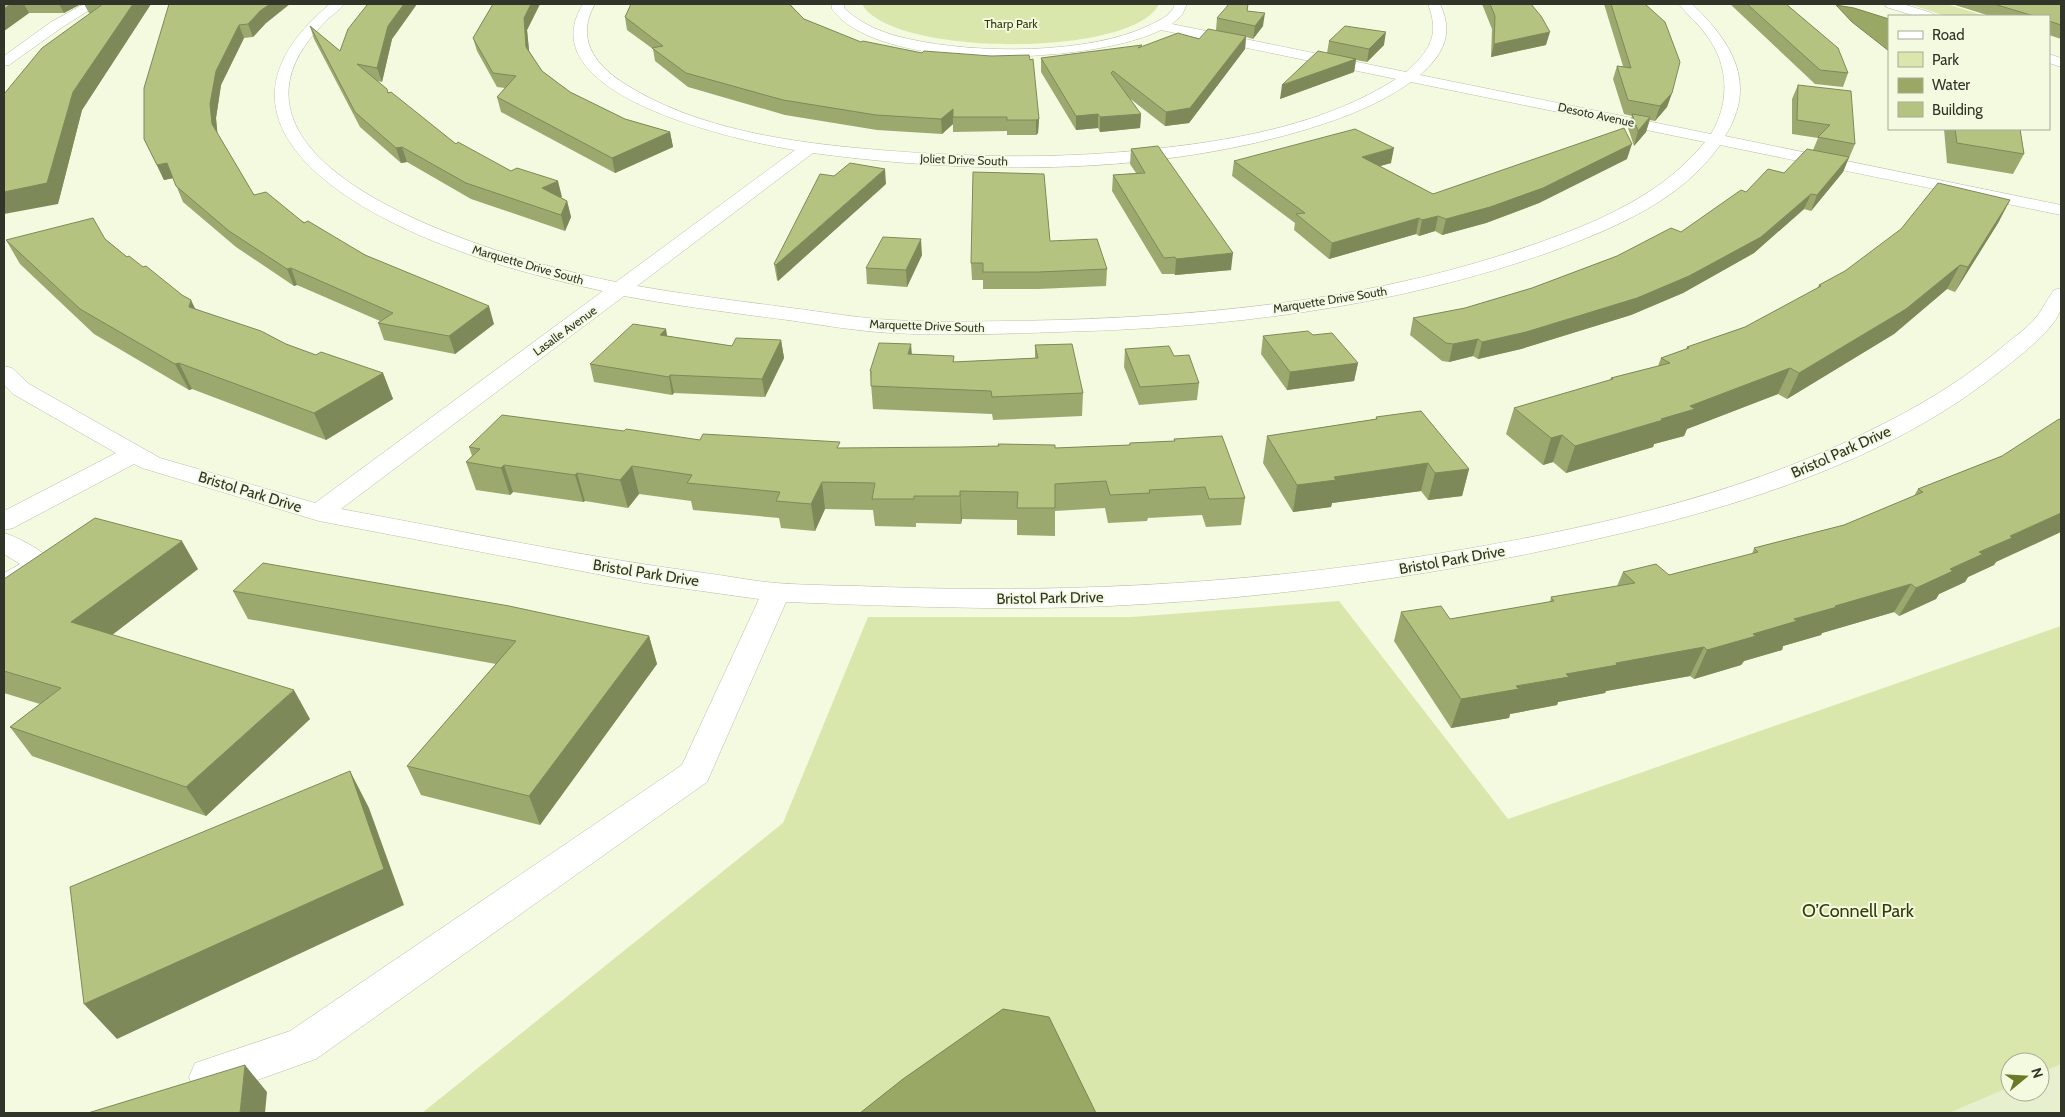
<svg xmlns="http://www.w3.org/2000/svg" width="2065" height="1117" font-family="Cabin,sans-serif">
<rect width="100%" height="100%" fill="#f3fadf"/>
<path fill="#e7f0ce" d="M2061,1064V1113H1949L2010,1087V1092H2040V1074Z"/>
<path fill="#d9e7ad" d="M862,4H1159C1134,58 890,57 862,4Z
M1909,4H1947L1985,16H1946Z
M1339,601L1508,819L2061,626V1064L2040,1074V1062H2010V1087L1949,1113H422L783,823L868,617H1132Z"/>
<path fill="#99a865" stroke="#7a8553" d="M1836,5L1854,8L1889,19V51L1852,22Z
M1003,1009L1049,1017L1096,1113H860L903,1079Z"/>
<g fill="none" stroke-linecap="round" stroke-linejoin="round">
<g stroke="#b7bea5" stroke-width="1">
<path id="minor" d="M84,4H99L61,28L9,65L4,66V56L51,22Z
M330,4H344C340,10 333,14 328,19C311,36 295,55 290,79C266,195 534,266 616,282L795,150C739,141 526,95 583,4H595C576,37 593,63 622,82C695,130 794,143 880,150C974,158 1068,159 1162,148C1242,139 1327,123 1396,79L1161,30C1095,63 880,75 832,9V4H844V8C862,25 885,34 909,39C975,54 1089,55 1150,25C1160,20 1172,15 1175,4H1187L1182,15L1172,24L1406,72C1430,51 1440,35 1428,4H1440C1454,33 1444,54 1420,75L1711,134C1730,103 1729,65 1707,36C1699,24 1687,15 1679,4H1692C1732,42 1758,84 1725,136L2061,205V215L1720,145C1681,201 1614,228 1553,251C1393,308 1226,328 1057,332C1002,334 946,336 891,333C856,331 822,325 788,320C733,313 678,306 624,296L341,509C462,531 583,557 705,573C728,576 752,581 776,583C812,586 848,585 884,587C1079,594 1274,582 1466,549C1611,524 1756,490 1887,422C1930,400 1970,375 2007,343C2016,336 2026,328 2034,320C2042,311 2047,299 2054,290L2061,288C2061,294 2062,302 2061,308C2057,331 1998,373 1978,388C1877,462 1739,506 1618,534C1449,574 1282,598 1109,606C1001,611 893,606 786,602L707,782L316,1059L210,1097L195,1091L189,1077L195,1063L290,1031L682,765L759,599L644,583L319,521L142,468L134,464L13,528L4,530V511L116,453L13,394L4,385V366L12,368L29,384L160,458L315,503L603,291C552,280 502,267 454,249C345,209 191,119 330,4ZM1411,82L1705,142C1662,195 1598,222 1535,244C1382,298 1220,315 1058,320C1003,321 947,323 891,320C858,318 824,312 791,308C740,301 688,295 637,286L813,153C969,174 1141,176 1294,133C1335,121 1376,107 1411,82Z
M1885,4H1903L1932,13L1934,16H1915L1886,7Z
M2049,54L2061,58V67L2049,63Z
M4,533C18,537 46,552 54,564C45,578 20,590 4,594V573L20,564L4,554Z"/>
</g>
<use href="#minor" fill="#fff" fill-rule="evenodd"/>
</g>
<path fill="#9ba96e" d="M4,4H81L64,13H29L4,31Z
M84,4H151L82,110L58,204L90,13H89Z
M169,4L265,24L253,37L244,38L221,85L216,118L217,134L254,195L494,324L455,354L384,340L378,323L380,321L297,285L294,286L236,247L183,202L173,178L164,180L144,139Z
M368,4H417L392,39L382,82L377,81L388,92L456,144L511,171L562,197H560L567,201L571,217L565,231L471,199L407,162L401,163L360,127L314,39L310,26L340,51Z
M493,4H540L527,30L529,51L542,71L570,92L625,119L670,132L673,147L615,173L501,112L497,97L505,88L497,87L477,51L473,38Z
M791,4V5L804,19L1039,119L1038,133L1036,135H1007V131L953,132V124L942,134L877,130L785,115L688,87L655,61L653,49L627,30L625,17Z
M1482,4H1531L1546,45L1491,57L1492,29Z
M1604,4H1645L1672,93L1667,107L1655,121L1650,120L1646,132L1634,146L1628,128L1632,116L1624,114L1613,79L1617,66H1623Z
M1730,4H1786L1848,73L1843,87L1815,84Z
M1956,4H2061V39L2049,35V16H1990L1955,5Z
M1247,11L1263,26L1253,39L1246,37L1245,49L1189,123L1165,126L1128,97L1141,114L1140,128L1100,132L1098,128L1076,130L1041,72V58L1142,47L1199,39L1216,30L1217,18Z
M1329,41L1384,45L1367,62L1356,60L1354,72L1280,99L1327,53Z
M1798,85L1855,144L1843,172L1811,211L1804,209L1754,253L1683,293L1631,315L1521,349L1478,359L1473,356L1449,362L1442,361L1410,335L1413,318L1465,308L1532,288L1681,232L1746,192L1784,173L1813,150L1818,138L1792,134V99Z
M1944,129H2020L2024,154L2013,174L1947,163Z
M1131,149L1231,270L1175,275L1174,274H1162L1112,191L1113,175L1136,173L1130,164Z
M1627,159L1539,203L1486,223L1442,235L1435,231L1419,236L1416,234L1329,259L1294,230L1295,223L1232,176L1234,161L1391,163L1380,166L1433,194Z
M886,184L778,281L777,280L774,264Z
M2010,200L1998,223L1955,292L1947,289L1894,334L1787,399L1778,394L1687,429L1684,436L1654,444L1653,447L1566,473L1553,462L1543,465L1506,434L1514,408L1610,380L1611,378L1658,366L1661,358L1686,349L1687,347L1745,327L1817,289L1819,285Z
M105,239L127,257L196,309L286,344L316,355L383,373L393,399L326,440L192,389L189,390L94,334L20,264L6,240Z
M1050,241L1107,269L1106,286L1038,289H983V280H972L971,263Z
M922,255L907,287L867,284L866,268Z
M1313,335L1358,363L1354,381L1287,390L1261,354L1263,336Z
M667,336L732,346L781,340L784,358L765,397L674,393L672,395L594,382L590,364Z
M1035,345L1083,393L1082,416L993,420L992,414L873,409L870,371L912,354L954,356V362L1035,358Z
M1125,349L1174,356L1199,383L1197,400L1139,405L1124,367Z
M1376,417L1469,469L1462,496L1428,500L1421,491L1332,503L1331,507L1293,512L1263,463L1267,436L1376,419Z
M1174,439L1245,498L1241,525L1206,527L1202,515L1148,518L1147,521L1108,523L1105,508L1055,511V536L1017,535V520L962,519L961,524L916,523V527L875,526L873,510L825,509L815,531L781,528L779,518L693,510L691,501L639,494L628,508L585,501L583,502L513,492L510,495L476,490L466,462L472,456L469,447L700,440L840,448H1055L1129,445L1130,443L1174,441Z
M2002,456L1996,562L1994,565L1968,577L1965,582L1939,594L1936,599L1899,616L1894,612L1822,633L1821,635L1783,646L1782,650L1744,661L1741,665L1694,679L1690,676L1606,691L1605,693L1558,702L1557,705L1510,714L1509,718L1451,728L1394,641L1401,612L1450,619L1550,602L1551,597L1617,586L1623,572L1669,575L1752,554L1754,548L1844,525L1914,496L1918,489Z
M198,569L112,635L310,719L206,816L32,756L10,727L40,704L4,693V579Z
M233,591L649,636L657,664L540,825L421,795L407,766L496,664L248,619Z"/>
<path fill="#7e895a" d="M11,4H24L29,13L4,31V9Z
M59,4H81L64,13Z
M133,4H151L82,110L58,204L4,214V192Z
M270,4H290L265,24L253,37L248,24L260,11Z
M404,4H417L392,39L382,82L377,68L388,26Z
M531,4H540L527,30L530,60L526,47L524,18Z
M1265,13L1263,26L1253,39L1255,26Z
M239,25L244,38L221,85L216,118L218,138L212,124L210,104L216,71Z
M1386,32L1384,45L1367,62L1369,49Z
M1550,32L1546,45L1491,57L1494,44Z
M1246,36L1245,49L1189,123L1165,126L1166,112Z
M1356,59L1354,72L1280,99L1282,85Z
M1672,93L1667,107L1655,121L1660,106Z
M953,109V124L942,134L941,119Z
M1098,114V128L1076,130V116Z
M1141,114L1140,128L1100,132V117Z
M1650,117L1646,132L1634,146L1638,131Z
M1039,119L1038,133L1036,135V120Z
M670,132L673,147L615,173L612,158Z
M1632,144L1627,159L1539,203L1486,223L1442,235L1446,219Z
M402,147L407,162L401,163L396,148Z
M1394,148L1391,163L1359,172L1362,157Z
M1849,157L1843,172L1811,211L1817,195Z
M167,163L174,178L164,180L157,165Z
M885,169L886,184L778,281L776,265Z
M558,181L562,197L547,203L542,188Z
M1811,194L1804,209L1754,253L1683,293L1631,315L1521,349L1478,359L1482,342Z
M2010,200L1998,223L1955,292L1968,267Z
M567,201L571,217L565,231L561,215Z
M1438,216L1435,231L1419,236L1422,220Z
M1419,218L1416,234L1329,259L1332,243Z
M921,239L922,255L907,287L906,270Z
M1233,253L1231,270L1175,275L1176,259Z
M1960,265L1947,289L1894,334L1787,399L1799,373Z
M291,268L297,285L294,286L287,269Z
M191,300L203,325L189,307Z
M489,306L494,324L455,354L449,336Z
M666,329L669,347L660,335Z
M1478,339L1473,356L1449,362L1453,344Z
M781,340L784,358L765,397L762,379Z
M911,344L913,367L908,354Z
M179,363L192,389L189,390L175,364Z
M1358,363L1354,381L1287,390L1290,372Z
M1790,368L1778,394L1687,429L1684,436L1654,444L1653,447L1566,473L1575,446L1690,406Z
M383,373L393,399L326,440L314,413Z
M670,375L674,393L672,395L669,377Z
M1562,435L1553,462L1543,465L1551,438Z
M1428,463L1421,491L1332,503L1331,507L1293,512L1297,485L1334,477Z
M504,465L513,492L510,495L501,468Z
M632,466L639,494L628,508L620,480Z
M1469,469L1462,496L1428,500L1435,473Z
M577,473L585,501L583,502L575,475Z
M822,482L825,509L815,531L811,504Z
M960,491L962,519L961,524L960,496Z
M2061,513V532L1996,562L1994,565L1968,577L1965,582L1939,594L1936,599L1899,616L1916,588L1979,552L2010,536Z
M182,541L198,569L91,651L71,622Z
M1911,584L1894,612L1822,633L1821,635L1783,646L1782,650L1744,661L1741,665L1694,679L1707,650L1794,619L1835,606Z
M649,636L657,664L540,825L529,796Z
M1704,647L1690,676L1606,691L1605,693L1558,702L1557,705L1510,714L1509,718L1451,728L1461,699L1616,663Z
M294,690L310,719L206,816L186,787Z
M350,771L369,808L404,905L117,1039L84,1004Z
M245,1065L267,1092L265,1113H240Z"/>
<path fill="#b4c480" stroke="#7e895a" d="M4,4H11L4,9Z
M103,4H133L73,92L47,183L4,192V94L42,48Z
M169,4H270L260,11L248,24L239,25L216,71L210,104L212,124L254,195L266,192L304,223L308,221L365,255L489,306L449,336L378,323L393,313L291,268L287,269L229,231L176,186L167,163L157,165L144,139V88Z
M368,4H404L388,26L377,68L357,64L387,89L388,93L391,92L456,144L458,142L511,171L517,168L558,181L542,188L567,201L561,215L466,183L402,147L396,148L355,112L310,26L340,51L348,29L367,5Z
M493,4H531L524,18L526,47L542,71L570,92L625,119L670,132L612,158L497,97L516,76L493,73L473,38Z
M631,4H789L804,19L861,42L863,41L922,53L924,51L991,56L1029,55L1030,60L1033,59L1039,119L1036,120H1007V117H953V109L941,119L876,115L783,100L686,73L652,48L663,46L625,17Z
M1229,4H1248L1247,11L1265,13L1255,26L1217,18Z
M1490,4H1531L1541,16L1550,32L1494,44L1495,16Z
M1611,4H1645L1665,22L1680,62L1672,93L1660,106L1628,100L1617,66L1631,68Z
M1747,4H1786L1838,48L1848,73L1820,70Z
M1994,4H2061V25L2049,21V16H2034Z
M1345,26L1386,32L1369,49L1329,41Z
M1208,29L1246,36L1190,108L1166,112L1113,71L1111,73L1141,114L1100,117L1098,114L1076,116L1041,58L1142,45L1138,48L1178,33L1199,39Z
M1318,51L1356,59L1282,85Z
M1798,85L1851,91L1855,144L1818,137L1830,125L1797,120Z
M1632,114L1650,117L1638,131Z
M1624,128L1632,144L1543,188L1490,207L1446,219L1438,216L1422,220L1419,218L1332,243L1296,214L1305,213L1234,161L1355,129L1394,148L1362,157L1433,194Z
M1955,129H2020L2024,154L1957,143Z
M1158,146L1233,253L1176,259L1175,257L1164,258L1113,175L1145,173L1131,149Z
M1807,149L1849,157L1817,195L1811,194L1761,237L1689,276L1637,298L1526,332L1482,342L1478,339L1453,344L1446,343L1413,318L1465,308L1532,288L1617,256L1671,228L1681,232L1741,190L1746,192L1768,169L1784,173Z
M850,163L885,169L776,265L774,264L820,174L834,176Z
M973,172L1044,174L1050,241L1097,239L1107,269L1039,272H983V263H971Z
M1938,183L2010,200L1968,267L1960,265L1906,309L1799,373L1790,368L1690,406L1695,409L1661,419L1663,420L1575,446L1562,435L1551,438L1514,408L1613,379L1611,378L1670,363L1661,358L1689,348L1687,347L1745,327L1821,286L1819,285L1845,271L1901,229Z
M93,218L105,239L127,257L129,256L143,267L146,266L182,295L191,300L189,307L261,331L286,344L316,355L321,352L383,373L314,413L179,363L175,364L80,309L6,240Z
M883,237L921,239L906,270L866,268Z
M633,324L666,329L660,335L732,346L736,338L781,340L762,379L670,375L669,377L590,364Z
M1308,331L1313,335L1332,333L1358,363L1290,372L1263,336Z
M879,343L911,344L908,354L954,356L953,362L1038,358L1035,345L1072,344L1083,393L992,397L991,391L871,386V371H870Z
M1169,346L1174,356L1189,355L1199,383L1140,387L1125,349Z
M1421,411L1469,469L1435,473L1428,463L1334,477L1336,480L1297,485L1267,436L1377,419L1376,417Z
M502,415L624,431L626,429L700,440L703,434L840,442L837,448L960,447L999,446L998,444L1055,445V448L1130,445V443L1175,441L1174,439L1222,436L1245,498L1209,499L1205,487L1149,490L1150,493L1110,495L1106,481L1055,484V508H1017L1018,492L960,491V496H914V499H872L875,483L822,482L811,504L776,501L780,492L687,483L692,475L632,466L620,480L577,473L575,475L504,465L501,468L466,462L480,449L469,447Z
M2059,419L2061,420V513L2010,536L2012,538L1979,552L1983,554L1950,569L1953,571L1916,588L1911,584L1835,606L1837,607L1794,619L1797,621L1753,634L1756,636L1707,650L1704,647L1616,663L1617,665L1566,674L1569,677L1516,686L1519,689L1461,699L1401,612L1441,606L1450,619L1554,601L1551,597L1635,583L1623,572L1656,564L1669,575L1758,552L1754,548L1844,525L1923,492L1918,489L2002,456Z
M95,518L182,541L71,622L294,690L186,787L10,727L61,688L4,671V579Z
M263,563L509,606L649,636L529,796L407,766L516,641L233,591Z
M350,771L384,869L84,1004L70,887Z
M245,1065L240,1113H88Z"/>
<g text-anchor="middle" stroke-width="4" stroke-linejoin="round" paint-order="stroke">
<g font-size="12" fill="#343d09" stroke="#f3fadf">
<text x="1011" y="28">Tharp Park</text>
</g>
<g font-size="12" fill="#313429" stroke="#f3fadf">
<text transform="translate(1596 115) rotate(12)" y="4">Desoto Avenue</text>
<text transform="translate(964 160) rotate(2)" y="4">Joliet Drive South</text>
<text transform="translate(528 265) rotate(16)" y="4">Marquette Drive South</text>
<text transform="translate(1330 300) rotate(-9)" y="4">Marquette Drive South</text>
<text transform="translate(927 326) rotate(2)" y="4">Marquette Drive South</text>
<text transform="translate(565 331) rotate(-36)" y="4">Lasalle Avenue</text>
</g>
<g font-size="15" fill="#313429" stroke="#f3fadf">
<text transform="translate(1841 452) rotate(-24)" y="5">Bristol Park Drive</text>
<text transform="translate(250 492) rotate(17)" y="5">Bristol Park Drive</text>
<text transform="translate(1452 560) rotate(-10)" y="5">Bristol Park Drive</text>
<text transform="translate(646 573) rotate(9)" y="5">Bristol Park Drive</text>
<text transform="translate(1050 598) rotate(-1)" y="5">Bristol Park Drive</text>
</g>
<g font-size="18" fill="#343d09" stroke="#f3fadf">
<text x="1858" y="917">O’Connell Park</text>
</g>
</g>
<rect width="2065" height="1117" fill="none" stroke="#313429" stroke-width="10"/>
<rect x="1888" y="15" width="162" height="115" fill="#f3fadf" stroke="#a5ab96"/>
<rect x="1898" y="31" width="25" height="8" fill="#ffffff" stroke="#a5ab96"/>
<text x="1932" y="40" font-size="15" fill="#313429">Road</text>
<rect x="1898" y="52" width="25" height="15" fill="#d9e7ad" stroke="#a5ab96"/>
<text x="1932" y="65" font-size="15" fill="#313429">Park</text>
<rect x="1898" y="78" width="25" height="15" fill="#99a865" stroke="#a5ab96"/>
<text x="1932" y="90" font-size="15" fill="#313429">Water</text>
<rect x="1898" y="102" width="25" height="15" fill="#b4c480" stroke="#a5ab96"/>
<text x="1932" y="115" font-size="15" fill="#313429">Building</text>
<g transform="translate(2025 1077) rotate(72)"><circle r="24" fill="#f3fadf" stroke="#a5ab96"/>
<path d="M0-4L9 19L0 12L-9 19Z" fill="#6a7a28"/>
<text y="-8" font-size="14" font-weight="bold" text-anchor="middle" fill="#313429">N</text>
</g>
</svg>
